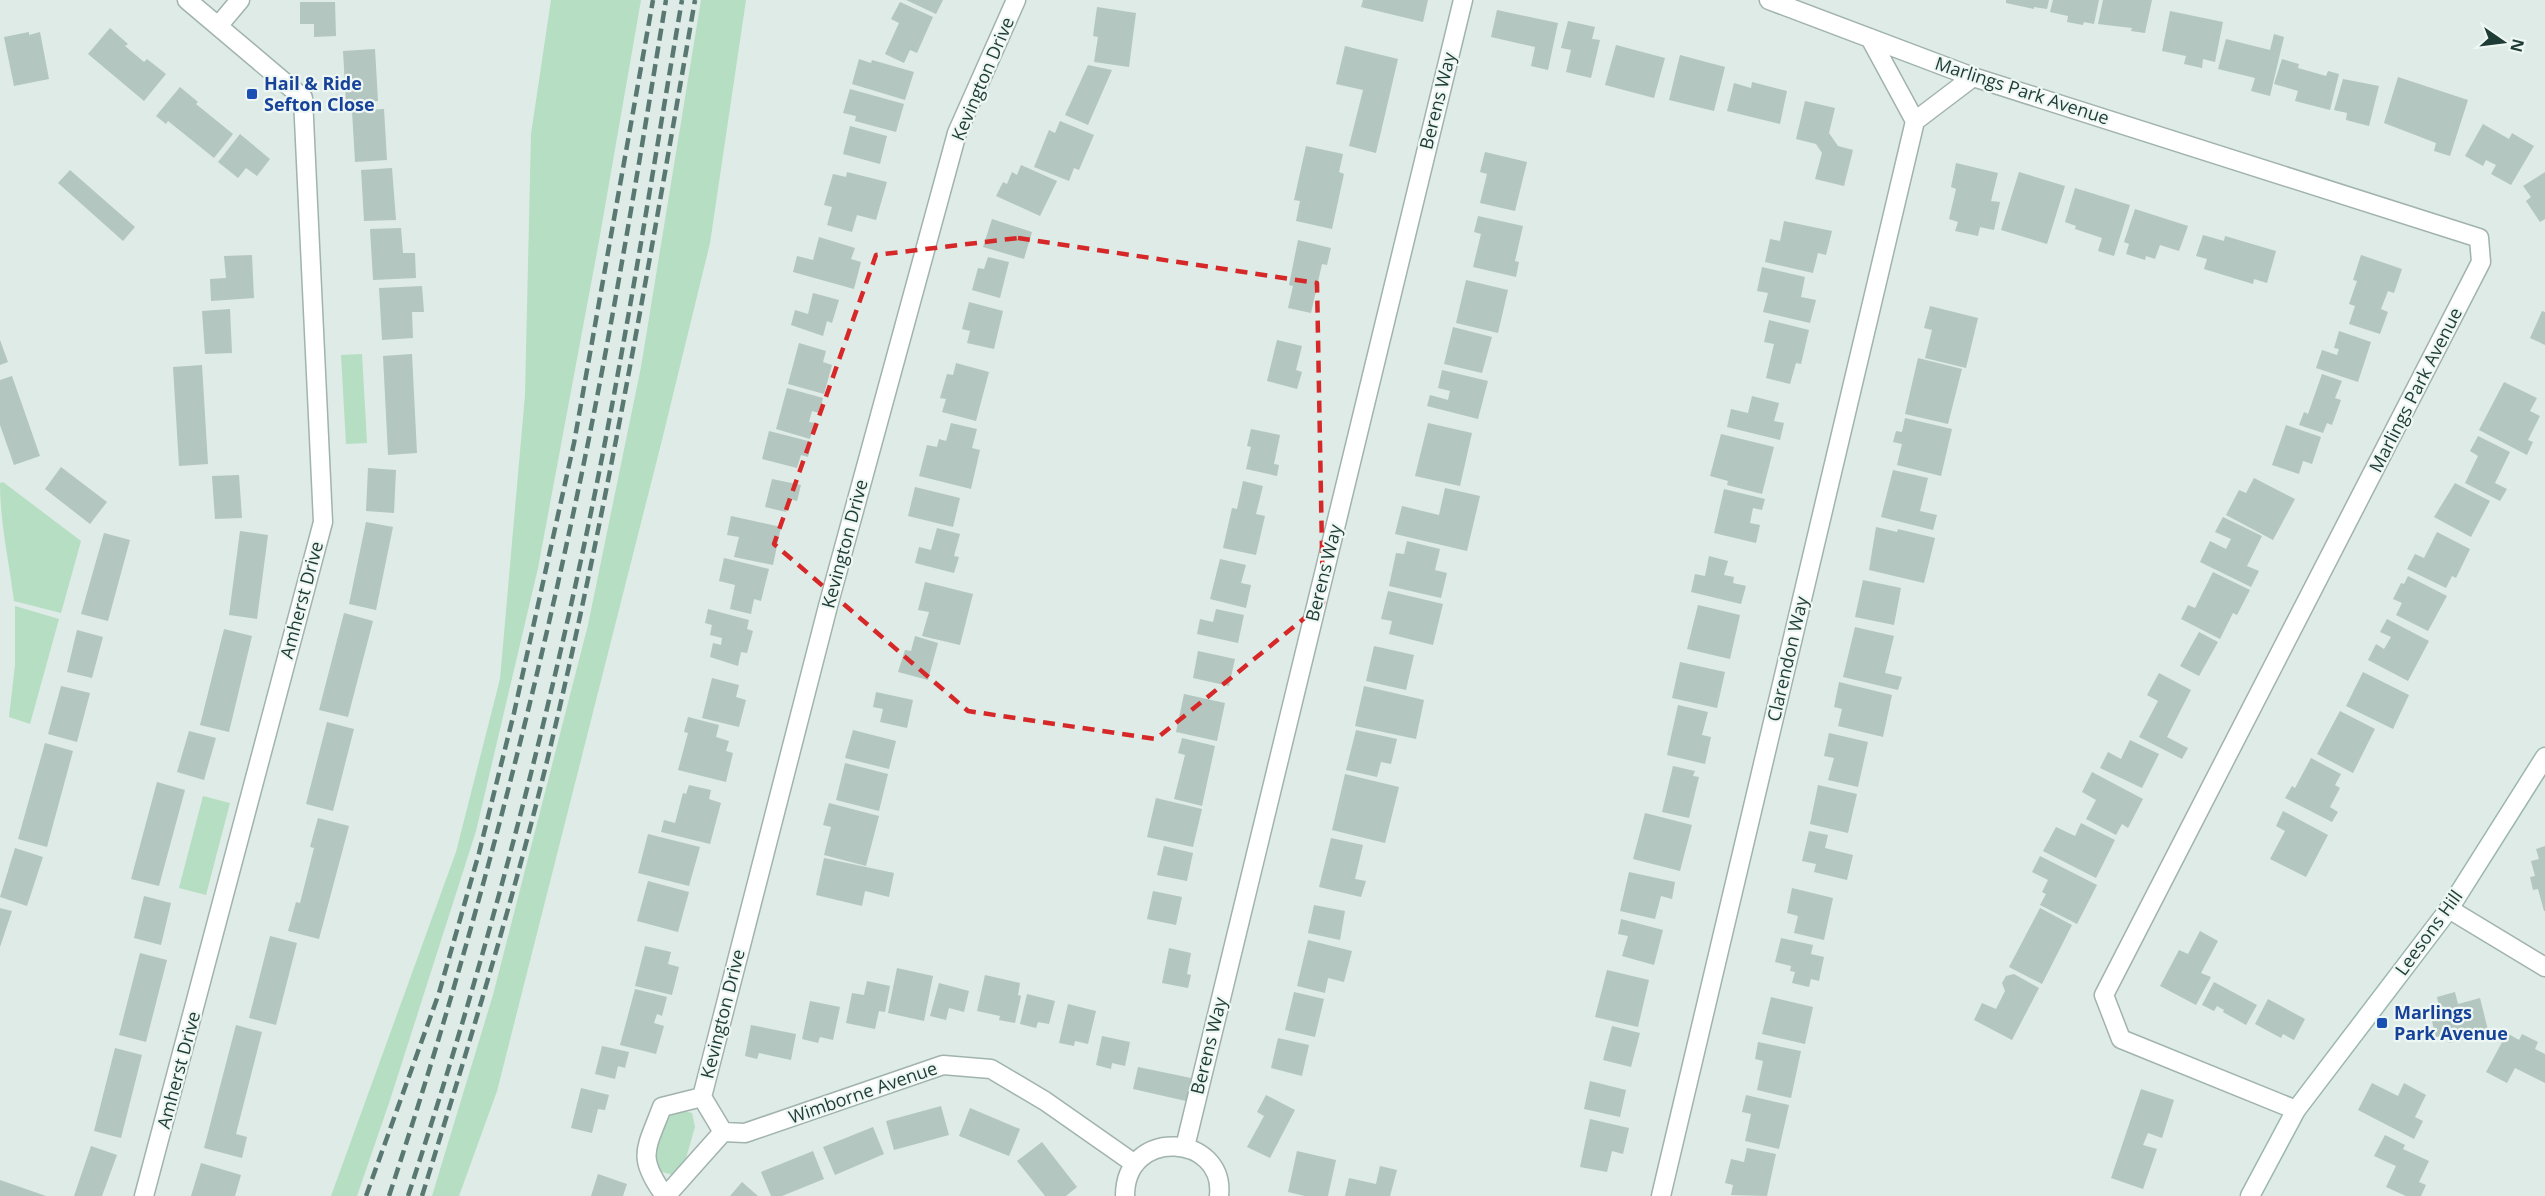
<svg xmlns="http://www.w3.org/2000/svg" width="2545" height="1196" font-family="'Open Sans',sans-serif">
<rect width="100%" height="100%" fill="#deebe6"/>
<path fill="#b5dec2" d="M551,0H641L599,241L538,568L476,831L390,1100L357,1196H331L456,852L500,679L525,395L531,134Z
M701,0H746L710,243L662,440L497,1091L459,1196H432L493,995L588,625L641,367Z
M362,354L367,443L346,444L341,355Z
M3,482L81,541L61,613L14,601C9,562 0,522 0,483Z
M15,606L59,619L30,724L9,717L15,665Z
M203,796L230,803L206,895L179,888Z
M677,1109L692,1113L695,1127L684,1165L673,1175L659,1171L655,1156L667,1119Z"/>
<path fill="#b3c6bf" d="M906,0H943L936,14Z
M1363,0H1428L1423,22L1361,7Z
M2006,0H2049L2047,9L2034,7V9L2006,3Z
M2053,0H2099L2094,24L2084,22L2083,25L2067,22L2068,16L2050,12Z
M2103,0H2152L2145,33L2131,31L2132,28L2098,24Z
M300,2H335L336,36L314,37V24H300Z
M900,2L933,17L917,53L910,50L904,63L885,54L899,23L891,19Z
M1097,7L1136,13L1129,67L1094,62L1098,37L1093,36Z
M1497,10L1558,23L1548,70L1531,66L1535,47L1491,37Z
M2170,11L2223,22L2215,62L2203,59L2202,68L2184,64L2186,56L2162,51Z
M1568,21L1595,27L1592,39L1600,40L1591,78L1566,72L1571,50L1561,48Z
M110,28L128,44L125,46L144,62L147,59L166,74L144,101L88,54Z
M29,32V35L40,32L49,79L14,86L4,37Z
M2274,34L2284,37L2270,96L2251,91L2255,78L2218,69L2226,39L2270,50Z
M1616,45L1665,58L1654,98L1605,85Z
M1345,46L1398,59L1376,153L1349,146L1363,90L1336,84Z
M375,49L378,101L346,103L343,51Z
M1680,55L1725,67L1714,111L1669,100Z
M859,59L871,63L872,60L914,72L905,100L852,84Z
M2282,59L2299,64L2298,68L2326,76L2328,71L2339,74L2330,110L2295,101L2298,91L2274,84Z
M1088,65L1112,70L1088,125L1065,115Z
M2398,77L2468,100L2450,156L2434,151L2436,143L2384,123Z
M2343,79L2379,86L2369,126L2346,120L2347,113L2334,110Z
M1752,82L1787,91L1780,124L1727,111L1734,83L1751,88Z
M180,87L198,102L196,104L233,134L214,158L168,121L166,124L156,116Z
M850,89L904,104L896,132L855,121L856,116L843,113Z
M1805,101L1835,108L1829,133L1838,146L1853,150L1844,186L1815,179L1822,153L1816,144L1796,139Z
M384,109L387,160L355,162L352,111Z
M1060,121L1094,135L1079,170L1074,168L1069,181L1034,167L1049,130L1055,133Z
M2483,124L2509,139L2512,133L2534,146L2511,185L2491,174L2496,165L2486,160L2483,166L2465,156Z
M850,126L887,136L880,164L843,154Z
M240,134L270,159L257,176L246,168L238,178L218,162Z
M1306,146L1343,154L1339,172L1344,174L1332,229L1296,221L1300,201L1294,200Z
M1485,152L1527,162L1515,211L1480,203L1487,174L1480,172Z
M1956,163L1998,173L1991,201L2000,202L1994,230L1980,227L1978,236L1955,231L1958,222L1949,219L1956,189L1951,187Z
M1021,165L1057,181L1040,216L996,196L1003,182L1007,184L1012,172L1017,175Z
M392,168L396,220L364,221L361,170Z
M70,170L135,227L123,241L58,183Z
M847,172L887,182L876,220L857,215L852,232L827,225L832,207L824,205L833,174L846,177Z
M2019,172L2065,186L2047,244L2001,230Z
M2545,172V219L2540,222L2526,201L2531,197L2523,186Z
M2075,188L2130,205L2114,256L2098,251L2102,238L2075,229L2076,226L2065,222Z
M2135,209L2188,226L2179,251L2160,245L2155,259L2146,256L2145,260L2126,254L2129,244L2124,242Z
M1478,216L1523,226L1515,261L1519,262L1516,277L1473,267L1481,234L1474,232Z
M992,219L1032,232L1024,259L983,247Z
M1784,221L1832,231L1826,255L1818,253L1813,273L1765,262L1770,239L1780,241Z
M401,228L403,253H415L416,278L373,280L370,229Z
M2203,235L2224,241L2225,236L2276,251L2267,283L2254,279L2253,284L2204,269L2207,259L2196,256Z
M819,237L855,248L851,259L861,262L854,289L793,272L797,256L813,260Z
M1298,240L1331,248L1327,265L1322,264L1311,313L1288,308L1293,286L1289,285Z
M252,255L254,298L211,301L210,279L226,278L224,256Z
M2361,255L2402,269L2394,293L2388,291L2381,309L2388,312L2380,334L2349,324L2355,306L2349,304L2357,281L2353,280Z
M988,257L1009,262L1000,298L972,290L978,268L984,269Z
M1762,267L1805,277L1801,297L1816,300L1810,323L1763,312L1768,293L1757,291Z
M1466,280L1508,290L1498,333L1456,323Z
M422,286L424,312H412L413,338L382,340L379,288Z
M813,293L839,300L832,323L827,321L823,336L791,325L795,310L808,314Z
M969,302L1003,311L994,349L967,343L970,331L962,329Z
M1930,306L1978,318L1966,368L1925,358L1932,330L1924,328Z
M230,309L232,353L205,354L202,311Z
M2542,311L2545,312V345L2530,338Z
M1769,320L1809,330L1801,364L1796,363L1790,384L1766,378L1774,344L1764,342Z
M1453,327L1492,337L1482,373L1444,364Z
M2339,331L2371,342L2358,382L2316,368L2322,350L2337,355L2339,349L2334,348Z
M0,340L8,362L0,365Z
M1277,340L1302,346L1296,370L1302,372L1297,389L1267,381Z
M799,343L826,351L823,362L832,365L824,394L788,384Z
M412,354L417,453L388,455L383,356Z
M1918,358L1962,369L1948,424L1905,414Z
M956,363L989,372L976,421L942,412L946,399L940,398L947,374L953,375Z
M202,365L208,464L179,466L173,367Z
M1442,370L1488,381L1478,419L1427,406L1430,395L1448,400L1450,391L1438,388Z
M2322,374L2342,381L2335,398L2341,400L2332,425L2327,423L2323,433L2299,425L2304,412L2308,414Z
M12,376L40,456L14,465L0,425V380Z
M2504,382L2537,398L2530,411L2540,416L2528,440L2533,442L2527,455L2479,430Z
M787,388L823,398L819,413L812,411L809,422L815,423L810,439L776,429Z
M1752,396L1779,403L1774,421L1784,423L1780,440L1727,427L1731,409L1748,413Z
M1905,418L1952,429L1941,476L1897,465L1902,444L1893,442L1896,431L1902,432Z
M951,423L977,429L972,448L980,450L971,489L919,476L927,445L937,447L939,439L946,441Z
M1428,423L1472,433L1460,486L1415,476Z
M2286,425L2321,437L2312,464L2303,461L2299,474L2272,465Z
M1251,429L1280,435L1274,464L1279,465L1277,476L1246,469L1251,447L1247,446Z
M769,431L812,442L808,457L801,455L797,468L762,459Z
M1721,434L1774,447L1762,494L1727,485L1728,481L1710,476Z
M2478,436L2510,452L2495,483L2507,489L2500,501L2465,483L2478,456L2470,451Z
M61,467L107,502L90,524L45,489Z
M368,468L396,470L394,513L366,511Z
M1893,470L1928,478L1920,511L1937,515L1933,530L1881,517Z
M239,475L242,518L215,519L212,476Z
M2254,478L2295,499L2273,540L2226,515L2239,490L2246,493Z
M772,479L801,485L797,501L790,499L786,512L765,507Z
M1243,481L1263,486L1256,514L1265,516L1256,555L1223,548L1232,508L1237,509Z
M2455,483L2490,501L2471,537L2434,517Z
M915,487L960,498L953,527L908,516Z
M1445,488L1480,496L1467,551L1395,534L1402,506L1439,515Z
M1724,489L1765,499L1762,510L1753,508L1750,523L1760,525L1756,543L1714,533Z
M731,516L781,527L773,565L734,557L739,537L727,535Z
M2223,517L2262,536L2247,566L2259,571L2251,587L2200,562L2210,541L2226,549L2231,539L2215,532Z
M366,522L393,527L376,610L349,604Z
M1876,527L1897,532L1898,529L1935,538L1924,583L1869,570Z
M937,528L960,534L954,556L959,557L954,573L915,563L919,547L931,550Z
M240,531L268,535L257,619L229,615Z
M2437,532L2470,549L2456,578L2452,576L2446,588L2407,569L2415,554L2424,558Z
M104,533L130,540L108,621L81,614Z
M1407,541L1440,549L1435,570L1447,573L1441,598L1389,586L1396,553L1404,554Z
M1709,556L1728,561L1724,575L1734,577L1733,583L1746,586L1741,604L1691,592L1695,574L1705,576Z
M724,558L769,569L761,601L754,599L751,614L730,609L735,585L719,581Z
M1220,559L1246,565L1241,583L1251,585L1246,608L1210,599Z
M2213,572L2250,590L2237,615L2233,613L2220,639L2181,619L2188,605L2195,608Z
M2408,576L2447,596L2428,631L2396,615L2402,603L2393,599L2401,583L2404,584Z
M1863,580L1901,588L1894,625L1855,617Z
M925,582L973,594L960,645L922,636L929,612L918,610Z
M1388,591L1443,604L1433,645L1389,634L1392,621L1381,619Z
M1698,605L1740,615L1730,659L1687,649Z
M708,609L749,620L747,629L753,631L747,653L741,652L738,666L710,657L713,643L721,645L722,638L710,635L712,625L705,623Z
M1216,609L1244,615L1238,643L1197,634L1200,619L1213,622Z
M344,613L373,621L348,717L319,710Z
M2387,619L2429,641L2408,681L2368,660L2376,644L2384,649L2391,637L2380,632Z
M1855,627L1894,636L1885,673L1902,677L1898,690L1843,677Z
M224,629L252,636L229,732L200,725Z
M77,630L103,637L92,678L67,672Z
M2199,632L2218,642L2199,676L2180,666Z
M915,636L938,643L928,680L898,672L905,650L911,651Z
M1374,646L1414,655L1406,690L1366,681Z
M1198,651L1235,659L1229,686L1193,678Z
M1680,662L1725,672L1717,708L1672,698Z
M2363,672L2409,695L2393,729L2346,706Z
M2159,673L2191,690L2167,737L2188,748L2182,759L2139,737L2158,701L2147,695Z
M712,678L739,685L736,697L746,700L739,727L702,718Z
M1839,682L1892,695L1883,737L1838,726L1842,709L1834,707Z
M61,686L90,693L77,742L48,734Z
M1364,686L1424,700L1416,739L1355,726Z
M876,692L913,700L907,728L880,722L883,709L873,707Z
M1184,694L1225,703L1217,741L1176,732Z
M1678,705L1708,712L1702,735L1711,737L1705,764L1667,755Z
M2340,711L2375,729L2353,773L2317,754Z
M688,717L719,725L716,737L729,741L726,751L733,753L726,782L678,770L688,733L684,732Z
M327,722L354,729L333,811L306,804Z
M853,730L896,741L889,769L845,758Z
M1356,730L1397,739L1391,764L1381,762L1377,777L1346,770Z
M189,731L216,738L204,780L177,772Z
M1829,733L1868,742L1858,787L1828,780L1834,758L1824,756Z
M1182,738L1215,746L1202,806L1174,799L1185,755L1178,753Z
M2130,740L2159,754L2142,788L2100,768L2108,752L2121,759Z
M45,743L73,751L47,847L18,839Z
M2311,758L2341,774L2335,785L2340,788L2330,807L2338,812L2332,822L2285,798L2292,786L2295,788Z
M845,763L888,774L879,811L836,800Z
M1673,766L1695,771L1693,776L1699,777L1689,818L1662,812Z
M2092,772L2143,799L2128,828L2122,824L2116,835L2086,819L2096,800L2082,792Z
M1345,774L1399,787L1385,843L1332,830Z
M157,782L185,790L159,886L131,879Z
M689,785L711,790L709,799L721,803L710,844L661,832L664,820L675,823L683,793L686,794Z
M1818,785L1857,794L1848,833L1810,824Z
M1156,798L1202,809L1193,847L1147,837Z
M829,803L879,816L866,866L824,855L831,827L823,825Z
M2283,811L2328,835L2306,877L2270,859L2285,831L2276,826Z
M1645,813L1692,825L1680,871L1633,859Z
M318,818L349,826L319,939L288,931L296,902L300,903L314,848L310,847Z
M2081,823L2115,840L2096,878L2043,851L2056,827L2075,836Z
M1809,831L1828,835L1825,848L1853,855L1847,880L1814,872L1816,864L1802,861Z
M648,834L700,847L689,886L638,873Z
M1331,838L1363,845L1355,879L1366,881L1361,897L1319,887Z
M1164,846L1193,853L1187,881L1157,875Z
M2545,846V911H2544L2538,889L2533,890L2530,877L2535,876L2531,861L2539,859L2536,849Z
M15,848L43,857L27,906L0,897Z
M2040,856L2097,885L2077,924L2040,905L2046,894L2042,892L2048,880L2032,872Z
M824,858L894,873L889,897L865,891L862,906L816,895Z
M1629,872L1675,882L1672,899L1661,896L1655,919L1620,911Z
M648,881L689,892L678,932L637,921Z
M1792,888L1833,898L1824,940L1794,933L1798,916L1787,913Z
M1153,891L1182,897L1176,925L1147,919Z
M144,896L171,903L161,945L134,938Z
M1314,905L1345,911L1340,940L1308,933Z
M0,908L12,911L0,947Z
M2040,908L2072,925L2042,984L2009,967Z
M1621,919L1663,930L1654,965L1622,956L1628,936L1618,934Z
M2200,931L2218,941L2201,973L2211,977L2196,1005L2160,986L2179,950L2188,954Z
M270,936L297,943L276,1025L249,1018Z
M1781,938L1813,945L1811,954L1824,957L1819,981L1811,979L1809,987L1792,983L1795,972L1790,971L1791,966L1775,962Z
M1308,940L1352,951L1344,982L1328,978L1325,993L1297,986Z
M645,946L671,952L668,964L679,967L672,995L635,986Z
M1169,948L1191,953L1187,974L1191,975L1188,988L1162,983Z
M140,953L167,960L146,1042L119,1035Z
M897,968L933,976L924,1021L888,1013Z
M1607,970L1649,980L1638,1027L1595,1017Z
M2014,974L2039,988L2012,1040L1974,1020L1982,1003L1996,1009L2005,991L2002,983L2006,976Z
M985,975L1020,983L1018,995L1021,996L1015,1023L999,1020L1000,1016L977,1011Z
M867,981L890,986L885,1012L879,1011L875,1029L846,1023L852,993L864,995Z
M2214,982L2257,1005L2246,1025L2223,1012L2224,1010L2217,1006L2214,1011L2202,1005Z
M939,983L969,991L964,1012L949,1008L946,1020L930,1016Z
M635,989L667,997L662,1016L657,1014L654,1023L664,1026L656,1054L620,1045Z
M1294,992L1324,999L1315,1037L1285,1030Z
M2455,992L2458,1004L2480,998L2489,1034L2449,1043L2447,1035L2436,1037L2429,1010L2439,1007L2437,997Z
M1027,994L1055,1001L1049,1024L1038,1022L1036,1028L1020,1024Z
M1771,997L1813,1007L1805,1044L1762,1034Z
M2268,999L2305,1019L2294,1040L2283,1034L2281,1038L2255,1024Z
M810,1001L840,1007L833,1040L820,1037L818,1043L802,1039Z
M1068,1004L1096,1011L1088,1044L1075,1041L1074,1046L1059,1043Z
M236,1025L262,1032L236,1134L247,1137L242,1158L204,1148Z
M751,1025L796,1034L791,1060L759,1053L757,1059L745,1056Z
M1612,1026L1640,1033L1631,1067L1603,1060Z
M2507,1033L2519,1040L2522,1034L2538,1042L2535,1049L2545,1054V1083L2515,1068L2507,1083L2486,1072Z
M1102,1036L1130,1042L1125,1066L1112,1063L1111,1069L1096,1065Z
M1278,1038L1309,1045L1302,1076L1271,1068Z
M1758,1042L1801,1051L1791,1098L1757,1090L1763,1061L1755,1059Z
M602,1046L629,1052L625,1068L618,1066L615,1079L595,1074Z
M115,1048L142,1055L121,1138L94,1131Z
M1138,1067L1191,1078L1186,1101L1133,1089Z
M1590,1081L1626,1090L1620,1117L1584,1109Z
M2372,1083L2398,1096L2404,1083L2426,1095L2415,1117L2423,1121L2414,1139L2358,1110Z
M581,1088L609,1095L605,1110L598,1109L592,1133L571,1128Z
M2141,1089L2174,1100L2162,1138L2148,1133L2143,1145L2157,1149L2143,1189L2111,1178Z
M1266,1095L1295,1110L1270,1158L1247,1147L1264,1116L1257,1112Z
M1746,1095L1789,1105L1779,1149L1745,1141L1751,1114L1742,1112Z
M941,1106L949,1135L894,1150L886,1121Z
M970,1108L1020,1129L1009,1156L959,1136Z
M1590,1119L1629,1128L1623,1154L1612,1151L1607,1172L1580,1167Z
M873,1127L884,1154L835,1175L823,1147Z
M2385,1135L2405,1145L2403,1149L2429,1161L2419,1182L2426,1185L2421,1196H2406L2386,1187L2396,1166L2374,1156Z
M1042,1142L1077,1187L1066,1196H1045L1017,1161Z
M91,1146L117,1155L102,1196H74Z
M1747,1148L1776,1154L1767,1196L1731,1195L1733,1185L1725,1183L1731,1159L1744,1162Z
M813,1151L824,1179L782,1196H771L761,1172Z
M1297,1151L1336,1160L1328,1196H1305L1288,1192Z
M201,1163L241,1175L235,1196H191Z
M1380,1166L1397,1170L1390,1196H1345L1349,1178L1376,1184Z
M598,1174L627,1184L623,1196H591Z
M0,1180L46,1196H0Z
M742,1182L758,1196H730Z"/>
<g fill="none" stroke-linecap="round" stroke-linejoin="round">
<g stroke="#a1b3ad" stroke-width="21">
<path id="street" d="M1769,0L1973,77L2479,238L2481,262L2104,995L2121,1039L2296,1110
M219,25L240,0
M1870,38L1915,121
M2449,909L2545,967
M702,1097L723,1132
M1185,1147L1463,0
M144,1196L323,522L303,98L187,0
M665,1196C636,1156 646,1150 662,1107L702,1097L828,606L957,133L1016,0
M666,1196L723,1132L745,1133L943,1065L991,1069L1045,1101L1135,1164
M1125,1196C1125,1126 1226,1134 1219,1196
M1661,1196L1915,121L1973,77"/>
</g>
<g stroke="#9cb7af" stroke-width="21">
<path id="secondary" d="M2250,1196L2296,1110L2449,909L2545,757"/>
</g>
<use href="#street" stroke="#fff" stroke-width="18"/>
<use href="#secondary" stroke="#fff" stroke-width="18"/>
<path stroke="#587871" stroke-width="4.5" stroke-dasharray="12 6" stroke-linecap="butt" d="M366,1196L439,993L479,853L514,713L574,443L653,0
M389,1196C471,948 537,694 589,438C618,293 642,146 666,0
M408,1196C479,981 538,762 585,541C623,362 651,180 682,0
M422,1196C467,1051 512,905 548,757C608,507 651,253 695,0"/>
</g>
<path fill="none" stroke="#d62828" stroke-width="4.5" stroke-dasharray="12 8" stroke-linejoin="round" d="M1018,238L1317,283L1323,603L1156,739L968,711L774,544L876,255Z"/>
<g fill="#1a4fb4" stroke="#eef7f3" stroke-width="2">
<rect x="246" y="88" width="12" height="12" rx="3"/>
<rect x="2376" y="1017" width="12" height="12" rx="3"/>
</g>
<g text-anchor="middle" stroke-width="4.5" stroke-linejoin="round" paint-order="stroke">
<g font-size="18" fill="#1e3c35" stroke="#eef7f3">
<text transform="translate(983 79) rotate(-67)" y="6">Kevington Drive</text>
<text transform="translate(2022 91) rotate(18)" y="6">Marlings Park Avenue</text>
<text transform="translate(1438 101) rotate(-76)" y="6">Berens Way</text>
<text transform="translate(2416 390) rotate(-63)" y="6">Marlings Park Avenue</text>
<text transform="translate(845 544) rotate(-75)" y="6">Kevington Drive</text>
<text transform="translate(1324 573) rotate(-76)" y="6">Berens Way</text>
<text transform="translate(302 600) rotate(-75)" y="6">Amherst Drive</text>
<text transform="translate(1788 659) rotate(-77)" y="6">Clarendon Way</text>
<text transform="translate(2429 933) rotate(-54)" y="6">Leesons Hill</text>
<text transform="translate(723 1014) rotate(-76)" y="6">Kevington Drive</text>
<text transform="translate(1209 1046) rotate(-76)" y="6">Berens Way</text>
<text transform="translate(179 1070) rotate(-75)" y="6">Amherst Drive</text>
<text transform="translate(863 1093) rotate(-19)" y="6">Wimborne Avenue</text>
</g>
<g font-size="18" font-weight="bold" fill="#164399" stroke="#eef7f3" text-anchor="start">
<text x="264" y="90">Hail &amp; Ride<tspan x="264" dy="21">Sefton Close</tspan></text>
<text x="2394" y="1019">Marlings<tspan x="2394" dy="21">Park Avenue</tspan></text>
</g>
</g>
<g transform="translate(2503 42) rotate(104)" stroke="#eef7f3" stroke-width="4.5" paint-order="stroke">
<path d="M0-4.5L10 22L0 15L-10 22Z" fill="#1e3c35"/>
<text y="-9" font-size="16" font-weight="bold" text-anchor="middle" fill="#1e3c35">N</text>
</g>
</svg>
